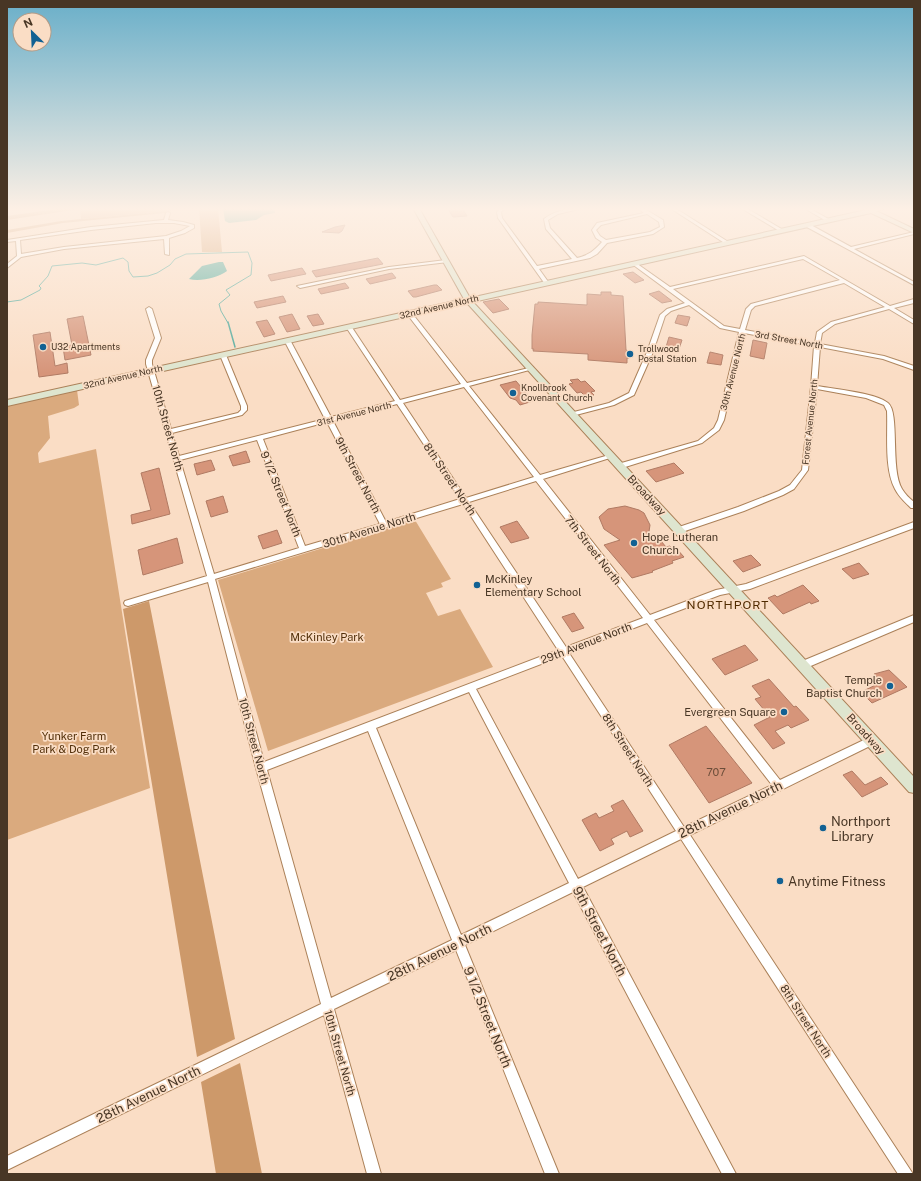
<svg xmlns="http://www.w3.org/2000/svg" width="921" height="1181" font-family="'Public Sans',sans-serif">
<rect width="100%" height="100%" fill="#faddc5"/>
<path fill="#daaa7e" d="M86,208H196L81,219L80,209Z
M199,208H218L222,252H202Z
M77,390L79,405L74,408L48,416L50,438L38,453L39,463L96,449L150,788L7,840V406Z
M415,520L451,579L441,583L443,587L426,593L438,616L460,609L493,667L268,751L218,580Z"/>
<path fill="#cd996a" d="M63,208H86L7,220V216Z
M166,211L165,213L63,223L7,233V230L61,221Z
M149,601L235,1039L197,1057L123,609Z
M240,1063L262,1174H216L201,1082Z"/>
<path fill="#4da89b" d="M223,208H274L275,213L264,215L256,220L229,223L225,221Z
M219,262H223L227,271C217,278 200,282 189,279L202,266Z"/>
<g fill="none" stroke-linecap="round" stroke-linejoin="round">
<path stroke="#4da89b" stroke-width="1" d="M7,302L21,300L40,290L41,288L39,286L48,276L52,266L82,263L96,265L123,258L128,262L129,271L133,277L148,276L157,273L170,265L175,259L186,254L248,252L252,263L251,275L226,290L230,295L219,304L221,311L228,323"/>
<path stroke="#4da89b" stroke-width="1.5" d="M228,322L235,347"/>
</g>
<path fill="#d6957a" stroke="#b07a63" d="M462,208L467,216L453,217L448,209Z
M345,225L342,231L339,233L322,232L335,227Z
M378,258L383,264L316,277L312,271Z
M302,268L306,274L271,281L268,275Z
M633,272L644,280L635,283L623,274Z
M392,273L396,278L370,284L366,279Z
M345,283L349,288L321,294L318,289Z
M434,285H437L442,290L416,297H413L408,291Z
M659,291L672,301L662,303L649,294Z
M601,292H611V295L623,296L626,350L632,353L629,354V358H627V363L588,360V354L533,351L534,349H532V335L535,304H538V302L587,305V294L601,295Z
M283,296L286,302L257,308L254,302Z
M499,299L509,309L493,313L483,302Z
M292,314L300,329L287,332L279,317Z
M318,314L324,324L313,326L307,316Z
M678,315L690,317L687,326L675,323Z
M83,316L91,355L65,360L63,347L72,345L67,319Z
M267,320L275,334L264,337L256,322Z
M50,332L55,366L67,363L68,373L39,377L33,335Z
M669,337L682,340L679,349L666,347Z
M753,340L767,343L764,359L750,356Z
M710,352L723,355L721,365L707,363Z
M578,379L581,382L585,381L595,391L591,392L594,395L586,397L581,392L577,393L569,384L573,383L570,380Z
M516,381L527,394L533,401L520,405L516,400L510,398L500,385Z
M246,451L250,462L233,466L229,456Z
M211,460L215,470L197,475L194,464Z
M674,463L684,473L656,482L646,471Z
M159,468L170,514L132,524L131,515L151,510L141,473Z
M223,496L228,512L211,517L206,501Z
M625,506L639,510L644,513L650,525L648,538L656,535L666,547L670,546L672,548L675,547L684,557L672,561L673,563L652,571L653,572L632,578L604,545L620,540L604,529L599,517L608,509Z
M517,521L529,538L511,543L500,527Z
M277,530L282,543L263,549L258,536Z
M177,538L183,563L143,575L138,550Z
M751,555L761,565L743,572L733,561Z
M859,563L869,574L853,579L842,569Z
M803,585L819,601L811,604L810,602L783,614L768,598L775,595L777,597Z
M574,613L584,628L572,632L562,617Z
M745,645L758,660L725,675L712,659Z
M889,670L907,687L872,703L861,692L882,682L874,674Z
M769,679L794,707L796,706L809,720L791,728L788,725L775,731L785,743L773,749L754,725L770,717L755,699L761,697L752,686Z
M706,726L752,783L709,803L669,745Z
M852,771L865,785L881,777L888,784L862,797L843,775Z
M623,800L643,831L630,837L627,831L611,839L614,844L600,851L582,820L596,813L599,818L614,811L611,806Z"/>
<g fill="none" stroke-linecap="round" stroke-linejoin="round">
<g stroke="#ab8159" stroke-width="2">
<path id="street" d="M501,208H505L501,212L502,218L537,266L572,259L546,229L544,219C555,211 570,207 583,208L558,214L548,220L550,228L577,258C589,255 594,251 602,242L596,238L592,230L597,223L644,213L638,208H643L663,220L664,227L653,234L607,243L597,254L590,258L539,269L549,283L547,284H545L498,218L497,212ZM647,214L659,222L660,227L650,232L606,240L600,236L596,230L601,225Z
M670,208H675L730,243L726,244Z
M741,208H746L785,231L781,232Z
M804,208H809L832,221L828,222Z
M881,208H888L872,212L870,211Z
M168,212L170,213L168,220L183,222L194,225V228L185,233L169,238V255L165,254L164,239L64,249L21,257L7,268V264L17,256L16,241L7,242V240L91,227L164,220L166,213ZM156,223H174L190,226L181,231L166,236L64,247L21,254L20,240L91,230Z
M805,224H809L851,247L914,232V234L854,249L914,282V285L805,226Z
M804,256L890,306L914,299V303L894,308L914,320V324L889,309L835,324L822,333L820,344L884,356L914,366V370L883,359L820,347L817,386C834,389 876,393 888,403C900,412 890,469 902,489C905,494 909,498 914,502V508H911C905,502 899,497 895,489C884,469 888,434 887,411L884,405L866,398L817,389L808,470L794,489L783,495L744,511L682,532H676L675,530L676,528L738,507L779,491L790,485L802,470L811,387L814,346L744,333L724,420L719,430L702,443L622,468H618V464L698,441L714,428L718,420L739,332L720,328L689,305L671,311L665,316L653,352L634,395L614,405L572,416L570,415V413L609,403L629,393L647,352L660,315L667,309L685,303L632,264L636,263L670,287ZM803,259L840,280L751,304L746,309L740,329L724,326L673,289ZM844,283L885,307L831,322L817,332L815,343L745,330L751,310L755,306Z
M446,260H448V262L389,269L300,288L297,286L389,267Z
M149,307L152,309L161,338L152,360V364L171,429L238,413L241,410V406L220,355L221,354L226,355L247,406V410L242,415L172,433L179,456L325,419L284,340L285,339L290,340L331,417L395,401L346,327L347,326H351L400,400L461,384L407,314L406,313L409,311L411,312L467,383L533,367V369L469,386L540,475L609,455H613V457L543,479L650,615L716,590L746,584L914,522V528L750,589L720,595L654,620L780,780L868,738L871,737L874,738L876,741L874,744L690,835L913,1174H898L681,839L583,887L736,1174H722L573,892L465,945L559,1174H545L456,950L334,1009L381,1174H367L324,1015L7,1170V1156L321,1004L256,768L208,582L128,606L125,605L124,603L125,601L207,576L146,364V360L155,338L146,309ZM464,387L534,477L466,498L403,403ZM397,404L460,499L386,522L333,421ZM327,422L380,524L305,546L263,439ZM257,440L299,548L214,574L180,460ZM536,481L643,618L566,647L469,502ZM463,504L558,650L264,762L215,579ZM647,623L772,785L684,827L569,653ZM562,656L676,831L578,879L476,689ZM469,692L569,883L461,935L376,728ZM368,731L452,940L331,998L267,770Z
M914,615V622L806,668L803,669L800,668L799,665L800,662Z"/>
</g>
<g stroke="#ab8159" stroke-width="2">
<path id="secondary" d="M413,208H419L470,298L866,210L863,208H870L914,229V233L871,213L473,302L914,777V793L909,792L467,303L7,406V400L464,299Z"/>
</g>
<use href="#street" fill="#fff" fill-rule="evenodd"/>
<use href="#secondary" fill="#dee5cf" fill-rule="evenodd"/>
</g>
<linearGradient id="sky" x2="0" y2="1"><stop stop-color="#6aafc9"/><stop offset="0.56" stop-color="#fdf0e5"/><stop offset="1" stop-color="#fdf0e5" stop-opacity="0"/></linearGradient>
<rect width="921" height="373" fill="url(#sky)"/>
<g fill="#126193" stroke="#faddc5" stroke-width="1.5">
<circle cx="43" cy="347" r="4"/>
<circle cx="630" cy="354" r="4"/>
<circle cx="513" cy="393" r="4"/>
<circle cx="634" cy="543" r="4"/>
<circle cx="477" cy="585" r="4"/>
<circle cx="890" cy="686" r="4"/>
<circle cx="784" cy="712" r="4"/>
<circle cx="823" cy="828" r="4"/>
<circle cx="780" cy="881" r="4"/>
</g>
<g text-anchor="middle" stroke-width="3.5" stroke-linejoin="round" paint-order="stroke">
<g font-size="9" fill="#483625" stroke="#faddc5">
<text transform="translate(439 307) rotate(-13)" y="3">32nd Avenue North</text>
<text transform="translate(789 340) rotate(10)" y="3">3rd Street North</text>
<text transform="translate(733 372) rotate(-76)" y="3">30th Avenue North</text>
<text transform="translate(123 377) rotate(-13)" y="3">32nd Avenue North</text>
<text transform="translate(354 414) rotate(-14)" y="3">31st Avenue North</text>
<text transform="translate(810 422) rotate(-84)" y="3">Forest Avenue North</text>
</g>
<g font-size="9" fill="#483625" stroke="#faddc5" text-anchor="start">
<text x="51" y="350">U32 Apartments</text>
<text x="638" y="352">Trollwood<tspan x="638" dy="10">Postal Station</tspan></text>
<text x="521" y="391">Knollbrook<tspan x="521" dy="10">Covenant Church</tspan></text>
</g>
<g font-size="11" fill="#483625" stroke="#faddc5">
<text transform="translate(168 428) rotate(74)" y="4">10th Street North</text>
<text transform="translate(358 475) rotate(62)" y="4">9th Street North</text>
<text transform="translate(450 479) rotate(56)" y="4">8th Street North</text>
<text transform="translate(281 494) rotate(68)" y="4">9 1/2 Street North</text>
<text transform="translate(647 495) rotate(47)" y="4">Broadway</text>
<text transform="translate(369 530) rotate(-17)" y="4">30th Avenue North</text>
<text transform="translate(593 550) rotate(52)" y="4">7th Street North</text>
<text transform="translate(586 643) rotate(-21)" y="4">29th Avenue North</text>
<text transform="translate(866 734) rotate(48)" y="4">Broadway</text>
<text transform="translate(254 741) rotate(75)" y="4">10th Street North</text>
<text transform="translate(628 750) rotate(57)" y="4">8th Street North</text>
<text transform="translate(806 1021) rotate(57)" y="4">8th Street North</text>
<text transform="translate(340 1053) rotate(74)" y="4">10th Street North</text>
</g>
<g font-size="11" fill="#483625" stroke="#faddc5" text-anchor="start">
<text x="642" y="541">Hope Lutheran<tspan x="642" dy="13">Church</tspan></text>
<text x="485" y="583">McKinley<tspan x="485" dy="13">Elementary School</tspan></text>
<text x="882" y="684" text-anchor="end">Temple<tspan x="882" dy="13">Baptist Church</tspan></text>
<text x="776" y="716" text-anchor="end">Evergreen Square</text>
</g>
<g font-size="11" fill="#53300a" stroke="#faddc5">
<text x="327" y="641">McKinley Park</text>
<text x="74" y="740">Yunker Farm<tspan x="74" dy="13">Park &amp; Dog Park</tspan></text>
</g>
<g font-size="11" fill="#6c4e3a">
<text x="716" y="776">707</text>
</g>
<g font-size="12" letter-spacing="1" fill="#502b00" stroke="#faddc5">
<text x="728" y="609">NORTHPORT</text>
</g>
<g font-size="13" fill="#483625" stroke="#faddc5">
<text transform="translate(730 809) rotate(-26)" y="5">28th Avenue North</text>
<text transform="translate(600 931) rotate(62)" y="5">9th Street North</text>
<text transform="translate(439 952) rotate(-26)" y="5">28th Avenue North</text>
<text transform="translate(488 1017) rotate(68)" y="5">9 1/2 Street North</text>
<text transform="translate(148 1094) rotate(-26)" y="5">28th Avenue North</text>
</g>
<g font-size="13" fill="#483625" stroke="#faddc5" text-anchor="start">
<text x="831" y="826">Northport<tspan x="831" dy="15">Library</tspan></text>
<text x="788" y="886">Anytime Fitness</text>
</g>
</g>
<rect width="921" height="1181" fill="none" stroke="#483625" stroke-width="16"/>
<g transform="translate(32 32) rotate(336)"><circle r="19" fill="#faddc5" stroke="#b39a85"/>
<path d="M0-3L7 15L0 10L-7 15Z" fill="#126193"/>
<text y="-6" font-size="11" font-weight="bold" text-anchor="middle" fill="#483625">N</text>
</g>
</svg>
